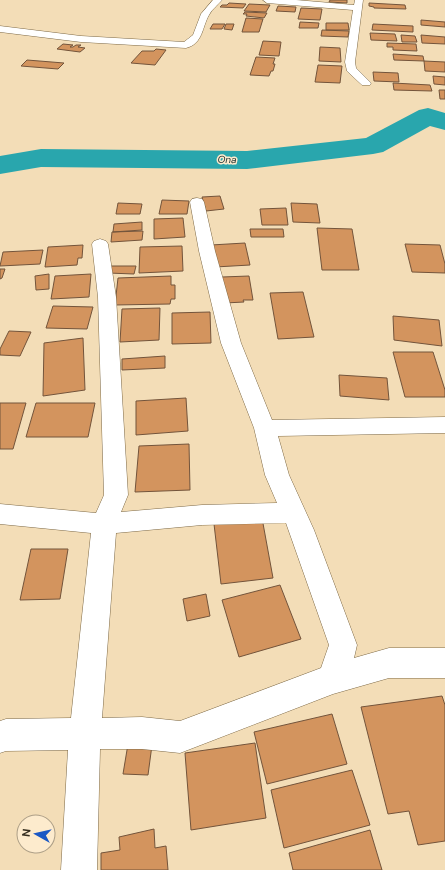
<svg xmlns="http://www.w3.org/2000/svg" width="445" height="870" font-family="'DM Sans',sans-serif">
<rect width="100%" height="100%" fill="#f3ddb7"/>
<g fill="none" stroke-linecap="round" stroke-linejoin="round">
<path fill="#29a6ad" fill-rule="evenodd" d="M428,108L445,113V130L430,126L383,152L373,154L247,169L41,167L0,174V156L41,149L247,151L366,138L419,110Z"/>
</g>
<path fill="#d3945e" stroke="#73543b" d="M330,0H347V3L329,2Z
M229,3L246,4L243,8L220,7L222,5H227Z
M369,3L405,5L406,9L374,8V7L369,6Z
M249,4L270,5L266,12L244,11Z
M278,6L296,7L295,12L276,11Z
M301,8L322,9L320,20L298,19Z
M245,12L267,13L264,18L246,16L247,14H243Z
M246,18L263,19L259,32H242Z
M421,20L445,22V27L421,25Z
M300,22L319,23L318,28H299Z
M326,23H348L349,30H326Z
M213,24H225L222,29H210Z
M226,24H234L232,30L224,29Z
M373,24L413,26V32L372,30Z
M322,30L349,31L348,37L321,36Z
M370,33L395,34L397,41L371,40Z
M401,35L415,36L417,42H402Z
M421,35L445,37V44L422,43Z
M263,41L281,42L279,56L259,55Z
M387,43L416,44L417,51L393,50V47H387Z
M63,44L73,45L70,47H73L76,45H81L78,47L85,48L80,52L57,49Z
M320,47L340,48L341,62L319,61Z
M156,49L166,50L155,65L131,63L142,51H154Z
M393,54L423,56L424,61L394,60Z
M256,57L275,58L273,64H275L273,71H271L269,76L250,75Z
M27,60L64,63L58,69L21,66Z
M424,61L445,62V72L425,71Z
M318,65L342,66L340,83L315,82Z
M373,72L398,73L399,82L374,81Z
M433,76L445,77V85L434,84Z
M393,83L430,85L432,91L394,90Z
M439,90H445V99H440Z
M220,196L224,209L206,211L202,197Z
M162,200L189,201L187,214H159Z
M118,203L142,204L140,214H116Z
M291,203L317,204L320,223L293,222Z
M286,208L288,225H262L260,209Z
M183,218L185,237L154,239V219Z
M142,222V230L113,232L114,224Z
M317,228L352,229L359,270H322Z
M250,229H283L284,237H251Z
M143,231L142,240L111,242L112,232Z
M245,243L250,265L215,267L211,245Z
M405,244L440,245L445,264V273L412,272Z
M83,245L82,258H78L77,265L45,267L48,247Z
M182,246L183,271L139,273L140,247Z
M43,250L40,264L0,266L3,252Z
M110,266H136L134,274L108,273Z
M0,269H5L2,278L0,279Z
M49,274V289L36,290L35,276Z
M91,274L89,297L51,299L55,276Z
M171,276V285H175V299H171L170,304L115,305L118,278Z
M249,276L253,300H243L244,302L225,303L222,277Z
M303,292L314,337L278,339L270,293Z
M53,306L93,307L87,329L46,328Z
M160,308L159,340L120,342L122,309Z
M210,312L211,343L172,344V313Z
M393,316L439,320L442,346L394,340Z
M9,331L31,332L20,356L0,355V349Z
M83,338L85,390L43,396L44,343Z
M393,352H433L445,390V397H405Z
M165,356V368L122,370V359Z
M339,375L387,378L389,400L340,396Z
M186,398L188,431L136,435V401Z
M0,403H26L13,449H0Z
M36,403H95L88,437H26Z
M189,444L190,490L135,492L139,446Z
M262,518L273,578L221,584L214,524Z
M31,549H68L60,599L20,600Z
M280,585L301,639L239,657L222,600Z
M206,594L210,616L187,621L183,599Z
M442,696L445,705V841L418,845L409,811L388,814L361,707Z
M332,714L347,764L267,784L254,732Z
M255,743L266,818L191,830L185,753Z
M128,744L152,745L148,775L123,774Z
M352,770L370,825L284,848L271,790Z
M154,829L155,848L166,846L168,870H101V853L120,850L119,837Z
M370,830L382,870H293L289,853Z"/>
<g fill="none" stroke-linecap="round" stroke-linejoin="round">
<g stroke="#7e6a47" stroke-width="1">
<path id="minor" d="M213,0H222C218,5 212,9 209,15C202,27 203,44 186,48L81,42L0,32V26L81,36L184,42L193,35L201,14Z
M263,0H296L354,5L355,0H363L355,62L356,68L371,83L370,85H362L347,71L345,62L353,10L267,3Z
M197,198L202,199L204,202L215,251L241,343L272,420L445,417V433L278,436L289,475L314,530L357,645L354,658L389,648H445V678H389L333,694L180,753L142,749H100L97,870H61L68,750L6,751L0,753V721L6,719L71,718L91,533L0,524V504L96,513L104,495L98,297L92,244L94,241L100,239L106,241L108,244L116,297L128,495L121,512L202,505L277,503L265,475L254,428L221,343L199,251L190,202L192,199ZM286,523L329,645L321,668L180,721L142,717L102,718L116,533L202,525Z"/>
</g>
<use href="#minor" fill="#fff" fill-rule="evenodd"/>
</g>
<g text-anchor="middle" stroke-width="3" stroke-linejoin="round" paint-order="stroke">
<g font-size="10" font-style="italic" fill="#1a2f30" stroke="#fdebcd">
<text transform="translate(227 159) rotate(1)" y="4">Ona</text>
</g>
</g>
<g transform="translate(36 834) rotate(278)"><circle r="19" fill="#fdebcd" stroke="#ad9f87"/>
<path d="M0-3L7 15L0 10L-7 15Z" fill="#1b58c4"/>
<text y="-6" font-size="11" font-weight="bold" text-anchor="middle" fill="#362e1f">N</text>
</g>
</svg>
